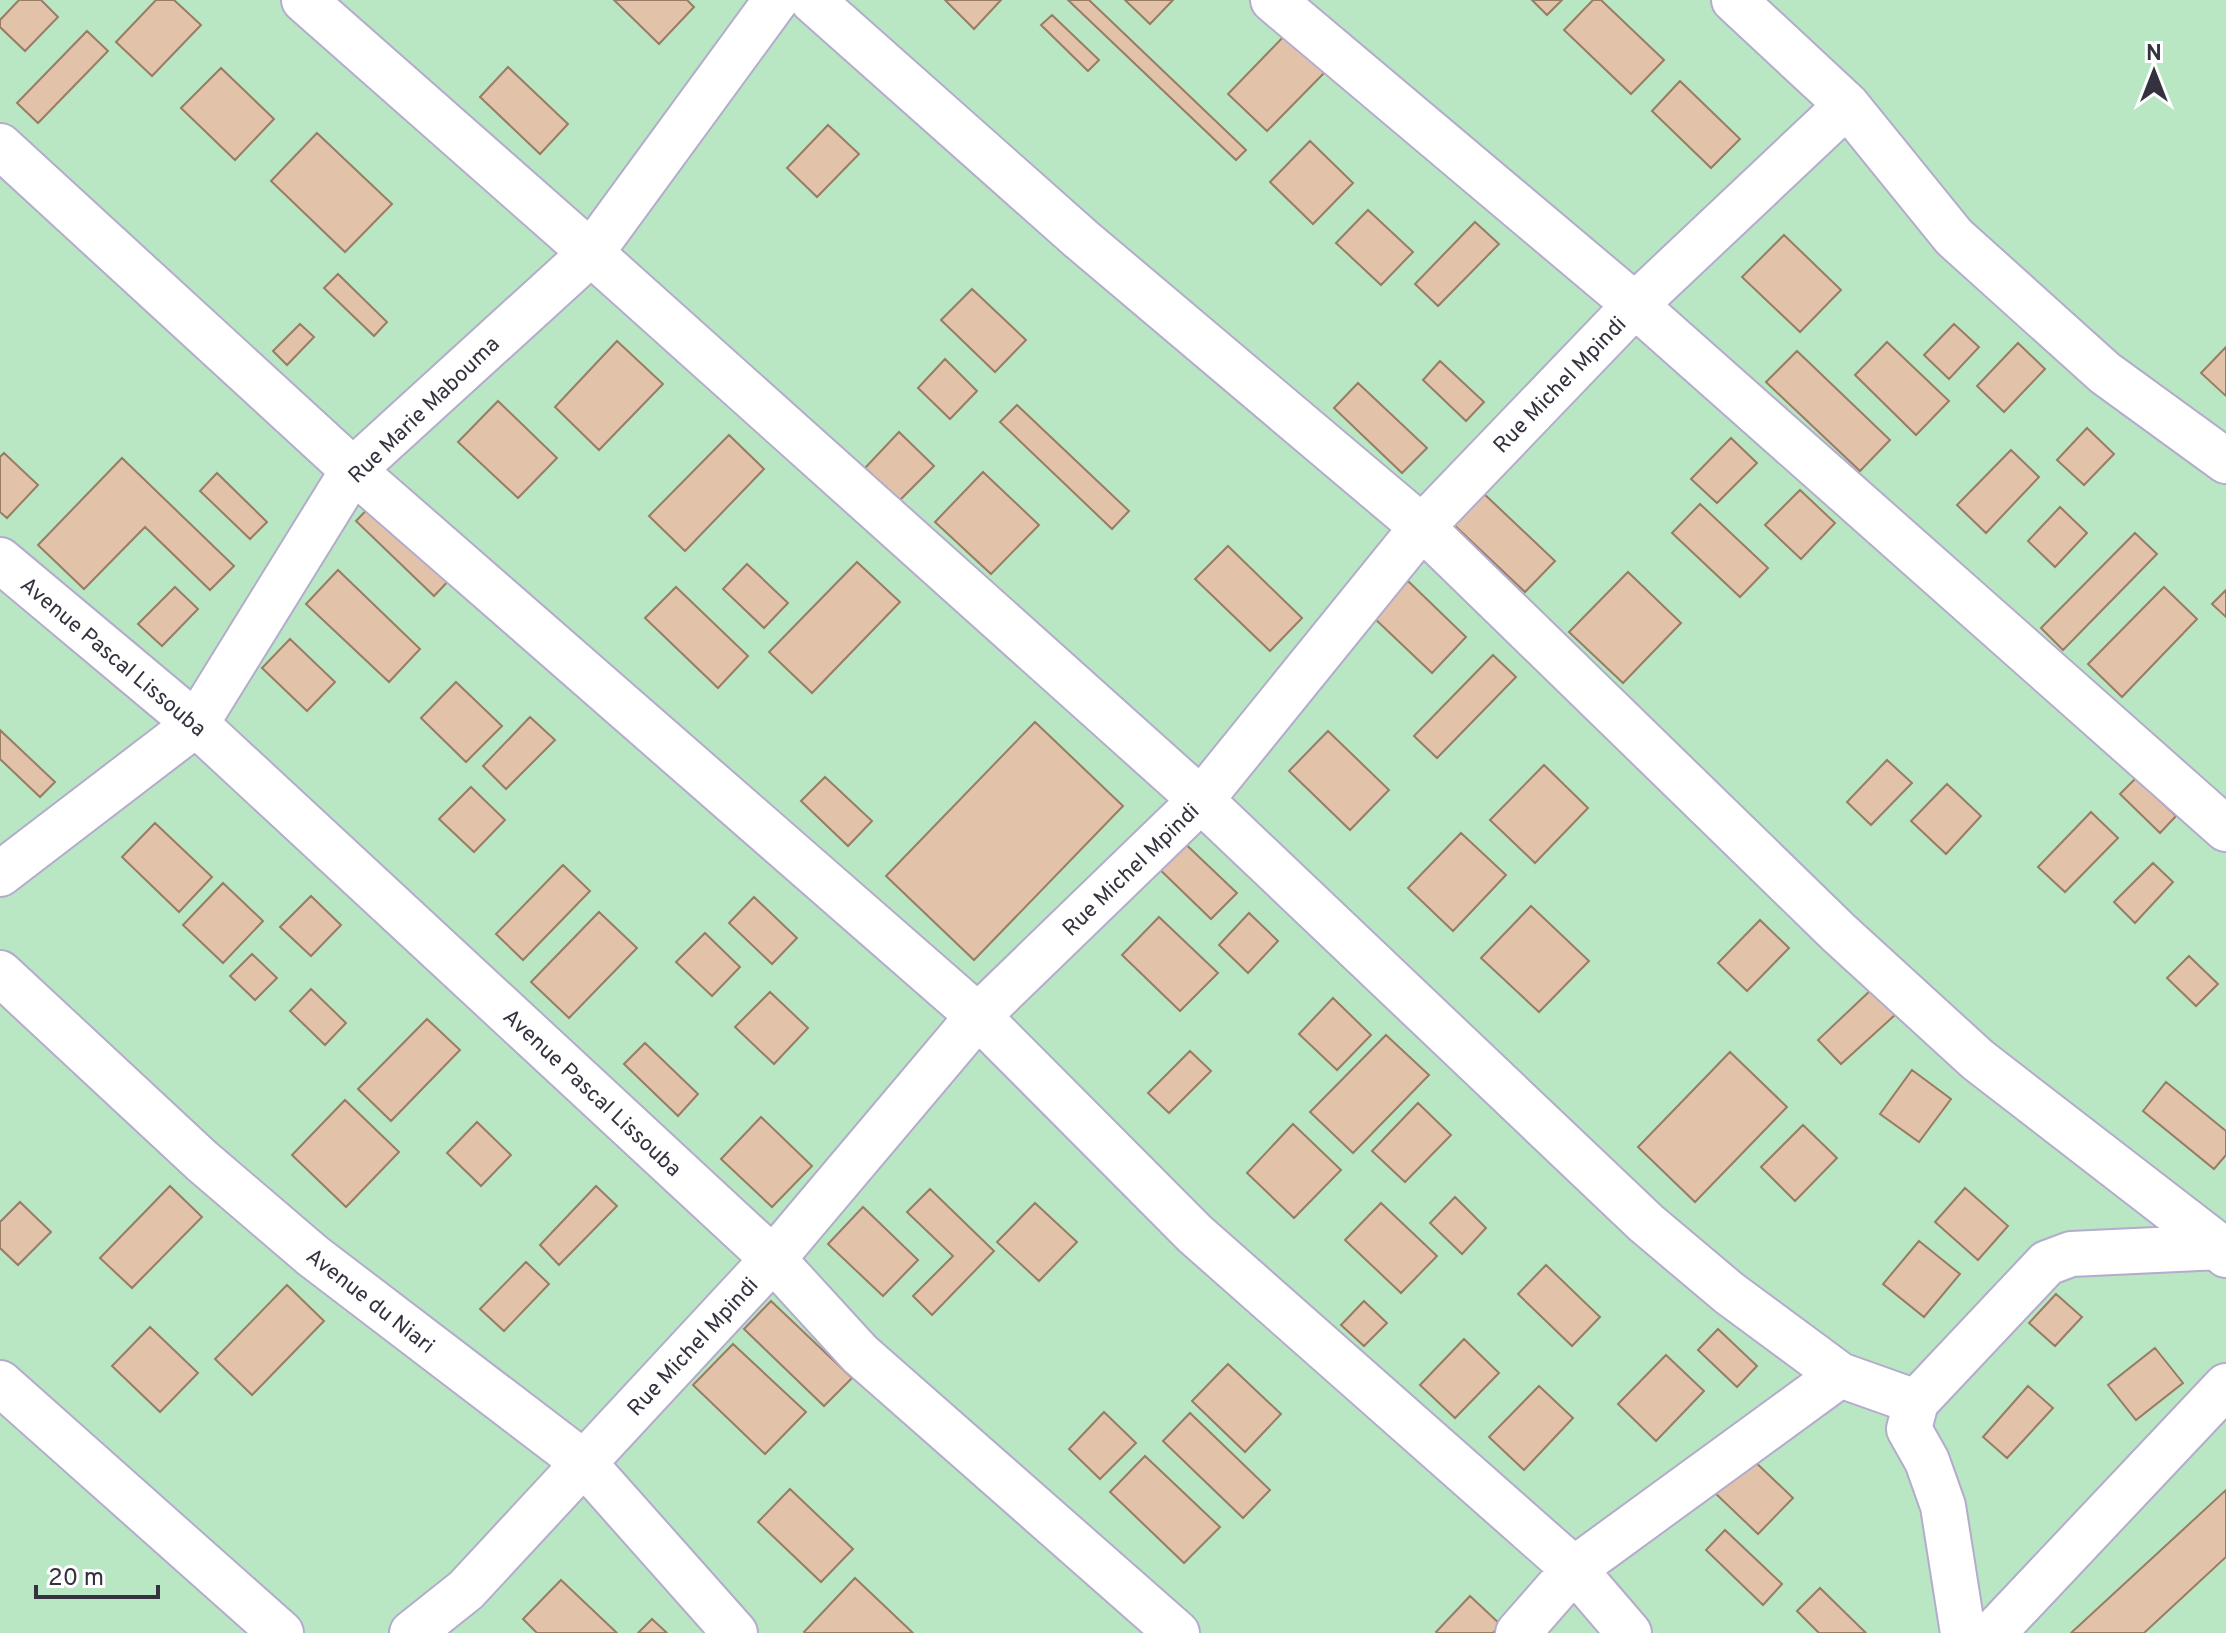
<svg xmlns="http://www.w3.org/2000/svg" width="2226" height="1633" font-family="Overpass,sans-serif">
<rect width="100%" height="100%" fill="#faf8ff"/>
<path fill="#b9e6c3" d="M0,0H2226V1633H0Z"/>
<path fill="#e2c3aa" stroke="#987c64" stroke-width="2" d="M19,0H41L58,17L25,51L0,27V20Z
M156,0H174L201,25L152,76L116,42Z
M614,0H687L694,7L659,44Z
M945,0H1001L974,29Z
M1068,0H1089L1246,150L1236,160Z
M1125,0H1173L1150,24Z
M1532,0H1562L1547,15Z
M1593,0H1601L1664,60L1631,94L1564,30Z
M1052,15L1099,60L1088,71L1041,25Z
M87,31L108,51L38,123L17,103Z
M1289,31L1328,69L1267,131L1228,94Z
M508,67L568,124L540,154L480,97Z
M221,68L274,119L235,160L181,108Z
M1680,81L1740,139L1711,168L1652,111Z
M828,125L859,154L817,197L787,168Z
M317,133L392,204L345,252L271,181Z
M1310,141L1353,183L1313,224L1270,182Z
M1368,210L1413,252L1381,285L1336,243Z
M1475,222L1499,244L1438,306L1415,284Z
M1784,235L1841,290L1800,332L1742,277Z
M338,274L387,322L374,336L324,288Z
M972,289L1026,340L995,372L941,320Z
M300,324L314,337L287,365L273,351Z
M1954,324L1979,347L1949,379L1924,355Z
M617,341L663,384L599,450L555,407Z
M1887,342L1949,401L1916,435L1855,375Z
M2018,343L2045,369L2004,412L1977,386Z
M2226,347V396L2201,373Z
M1797,351L1890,440L1860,471L1766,382Z
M945,359L977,391L950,419L918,388Z
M1440,361L1484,402L1466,421L1423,380Z
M1358,383L1427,448L1402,473L1334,408Z
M498,401L557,458L518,498L458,442Z
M1017,405L1129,511L1112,529L1000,422Z
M2087,428L2114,454L2084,485L2057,460Z
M899,432L934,466L899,501L865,468Z
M729,435L764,469L685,551L649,516Z
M1731,438L1757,463L1717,503L1691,479Z
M2011,450L2039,477L1986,533L1957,505Z
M4,453L38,485L7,518L0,512V457Z
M122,458L234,566L210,590L145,527L84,589L38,545Z
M983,472L1039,525L991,574L935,522Z
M217,473L267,522L250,539L200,491Z
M1800,490L1835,523L1801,559L1765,525Z
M1481,491L1555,561L1525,592L1451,522Z
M376,500L454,575L434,596L356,521Z
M1700,504L1768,568L1740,597L1672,533Z
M2060,507L2087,533L2055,567L2028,541Z
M2135,533L2157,554L2063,650L2041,628Z
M1228,546L1302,618L1270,651L1195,579Z
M857,562L900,602L812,693L769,652Z
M747,564L788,603L764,628L723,589Z
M338,570L420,649L389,682L306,604Z
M1628,572L1681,623L1623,683L1569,632Z
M1408,581L1466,637L1432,673L1373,617Z
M175,587L198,609L162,646L138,624Z
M676,587L748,656L718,688L645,618Z
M2164,587L2197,619L2122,697L2088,664Z
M2226,590V617L2212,604Z
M290,639L335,682L307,711L262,668Z
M1493,655L1516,677L1437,758L1414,736Z
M456,682L502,726L466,762L421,718Z
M530,717L555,740L506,789L483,766Z
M1035,722L1123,806L974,960L886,876Z
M0,730L55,782L40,797L0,759Z
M1328,731L1389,790L1350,830L1289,771Z
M1887,760L1912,783L1871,825L1847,802Z
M1544,765L1588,808L1535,863L1490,820Z
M825,777L872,821L848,846L801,801Z
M2136,778L2176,816L2160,833L2120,794Z
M1947,784L1981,816L1946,854L1911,821Z
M471,787L505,820L474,852L439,819Z
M2091,812L2118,838L2065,892L2038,867Z
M155,823L212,877L179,912L122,857Z
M1461,833L1506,875L1453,931L1408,888Z
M1177,836L1237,893L1211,919L1152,862Z
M2153,863L2173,882L2135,923L2114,902Z
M563,865L590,891L523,960L496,934Z
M223,883L263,921L223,963L183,925Z
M311,896L341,925L311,956L280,927Z
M754,897L797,938L772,964L729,923Z
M1531,906L1589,961L1539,1012L1481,958Z
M599,912L637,948L569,1018L531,982Z
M1249,913L1278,941L1248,973L1219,945Z
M1159,917L1218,973L1180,1011L1122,955Z
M1760,920L1789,948L1747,991L1718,963Z
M705,933L740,967L712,996L676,962Z
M252,954L277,978L255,1000L230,976Z
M2189,956L2218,984L2196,1006L2167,978Z
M311,989L346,1023L325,1045L290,1011Z
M1872,989L1896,1014L1841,1064L1818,1040Z
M770,992L808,1028L774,1064L735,1027Z
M1333,998L1371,1035L1337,1070L1299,1034Z
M427,1019L460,1050L391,1121L358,1089Z
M1386,1035L1429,1075L1353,1153L1310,1112Z
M645,1043L698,1094L678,1116L624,1064Z
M1190,1051L1211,1071L1169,1113L1148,1093Z
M1730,1052L1787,1107L1695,1202L1638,1147Z
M1912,1070L1951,1099L1919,1142L1880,1114Z
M2166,1082L2226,1131V1155L2214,1169L2143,1111Z
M345,1100L399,1152L346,1207L292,1155Z
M1418,1103L1451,1135L1405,1182L1372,1151Z
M761,1117L812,1166L772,1207L721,1159Z
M477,1122L511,1155L481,1186L447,1153Z
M1293,1124L1341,1170L1294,1218L1247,1173Z
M1803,1125L1837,1158L1795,1201L1761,1167Z
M170,1186L202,1217L132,1288L100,1258Z
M596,1186L617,1206L559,1265L540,1245Z
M1965,1188L2008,1226L1978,1260L1935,1222Z
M930,1189L994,1251L932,1315L913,1296L953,1256L907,1212Z
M1455,1197L1486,1228L1462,1254L1430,1223Z
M20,1202L51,1232L18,1265L0,1248V1222Z
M1035,1203L1077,1242L1039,1281L997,1242Z
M1381,1203L1437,1256L1401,1293L1345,1240Z
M863,1207L918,1260L883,1296L828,1244Z
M1919,1241L1960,1274L1924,1317L1883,1284Z
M526,1262L549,1284L504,1331L480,1309Z
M1546,1265L1600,1317L1572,1346L1518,1294Z
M287,1285L324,1321L252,1395L215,1359Z
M2056,1294L2082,1317L2055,1346L2029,1323Z
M771,1301L852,1378L824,1406L744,1329Z
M1364,1301L1387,1323L1364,1346L1341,1325Z
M150,1327L198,1373L160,1412L112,1366Z
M1718,1329L1757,1366L1737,1387L1698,1350Z
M1464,1339L1499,1373L1455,1418L1420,1385Z
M733,1344L806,1412L765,1454L693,1385Z
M2155,1348L2183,1383L2136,1420L2108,1385Z
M1666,1355L1704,1391L1656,1441L1618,1404Z
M1228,1364L1281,1414L1245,1452L1192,1401Z
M1539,1386L1573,1418L1524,1470L1489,1437Z
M2028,1386L2053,1408L2007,1458L1983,1437Z
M1104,1412L1136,1443L1100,1479L1069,1449Z
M1190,1413L1270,1490L1243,1518L1163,1441Z
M1145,1456L1220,1527L1184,1563L1110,1492Z
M1750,1457L1793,1498L1758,1534L1715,1493Z
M790,1489L853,1549L821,1582L758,1522Z
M2226,1490V1557L2144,1633H2071Z
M1725,1530L1782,1584L1763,1605L1706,1550Z
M855,1578L913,1633H805L804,1632Z
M561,1580L617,1633H537L523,1619Z
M1820,1588L1866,1633H1819L1797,1611Z
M1470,1596L1501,1625L1493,1633H1437L1436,1632Z
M652,1619L667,1633H638Z"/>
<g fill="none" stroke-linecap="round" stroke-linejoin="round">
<g stroke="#b4abcd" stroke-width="48">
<path id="street" d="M304,0L591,253L1201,800L1646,1223L1729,1293L1840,1375L1916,1402L1909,1429L1927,1461L1943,1506L1963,1633
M812,0L1081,239L1422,527L1839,933L1978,1060L2220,1247L2226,1255
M1273,0L1635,305L2226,829
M1734,0L1847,105L1954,237L2105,373L2226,461
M0,146L353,470L978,1016L1195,1234L1574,1569L1629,1633
M0,560L196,724L773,1259L860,1354L1177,1633
M0,874L196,724L353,470L591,253L776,0
M0,973L202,1161L313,1256L583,1462L735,1633
M0,1383L281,1633
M1916,1402L2047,1263L2071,1254L2220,1247
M412,1633L466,1590L773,1259L978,1016L1201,800L1422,527L1635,305L1847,105
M1518,1633L1574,1569L1840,1375
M1993,1633L2226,1386"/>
</g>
<use href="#street" stroke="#fff" stroke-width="44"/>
</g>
<g text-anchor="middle" stroke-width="6" stroke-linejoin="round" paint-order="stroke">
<g font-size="22" fill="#35323f" stroke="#fff">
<text transform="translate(1559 384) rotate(-46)" y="8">Rue Michel Mpindi</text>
<text transform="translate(423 409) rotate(-44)" y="8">Rue Marie Mabouma</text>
<text transform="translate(114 656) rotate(40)" y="8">Avenue Pascal Lissouba</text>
<text transform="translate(1130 869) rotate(-44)" y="8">Rue Michel Mpindi</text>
<text transform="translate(593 1092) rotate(43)" y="8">Avenue Pascal Lissouba</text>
<text transform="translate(371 1300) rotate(38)" y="8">Avenue du Niari</text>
<text transform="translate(692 1346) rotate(-47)" y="8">Rue Michel Mpindi</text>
</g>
</g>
<g transform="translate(2154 72)" stroke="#ffffff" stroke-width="6" paint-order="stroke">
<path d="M0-6L14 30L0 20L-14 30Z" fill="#35323f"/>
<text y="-12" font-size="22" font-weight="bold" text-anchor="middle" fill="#35323f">N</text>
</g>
<path d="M36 1585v12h122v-12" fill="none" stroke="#35323f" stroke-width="4"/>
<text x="48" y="1585" font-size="24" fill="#35323f" stroke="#ffffff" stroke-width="6" paint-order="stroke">20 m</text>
</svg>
